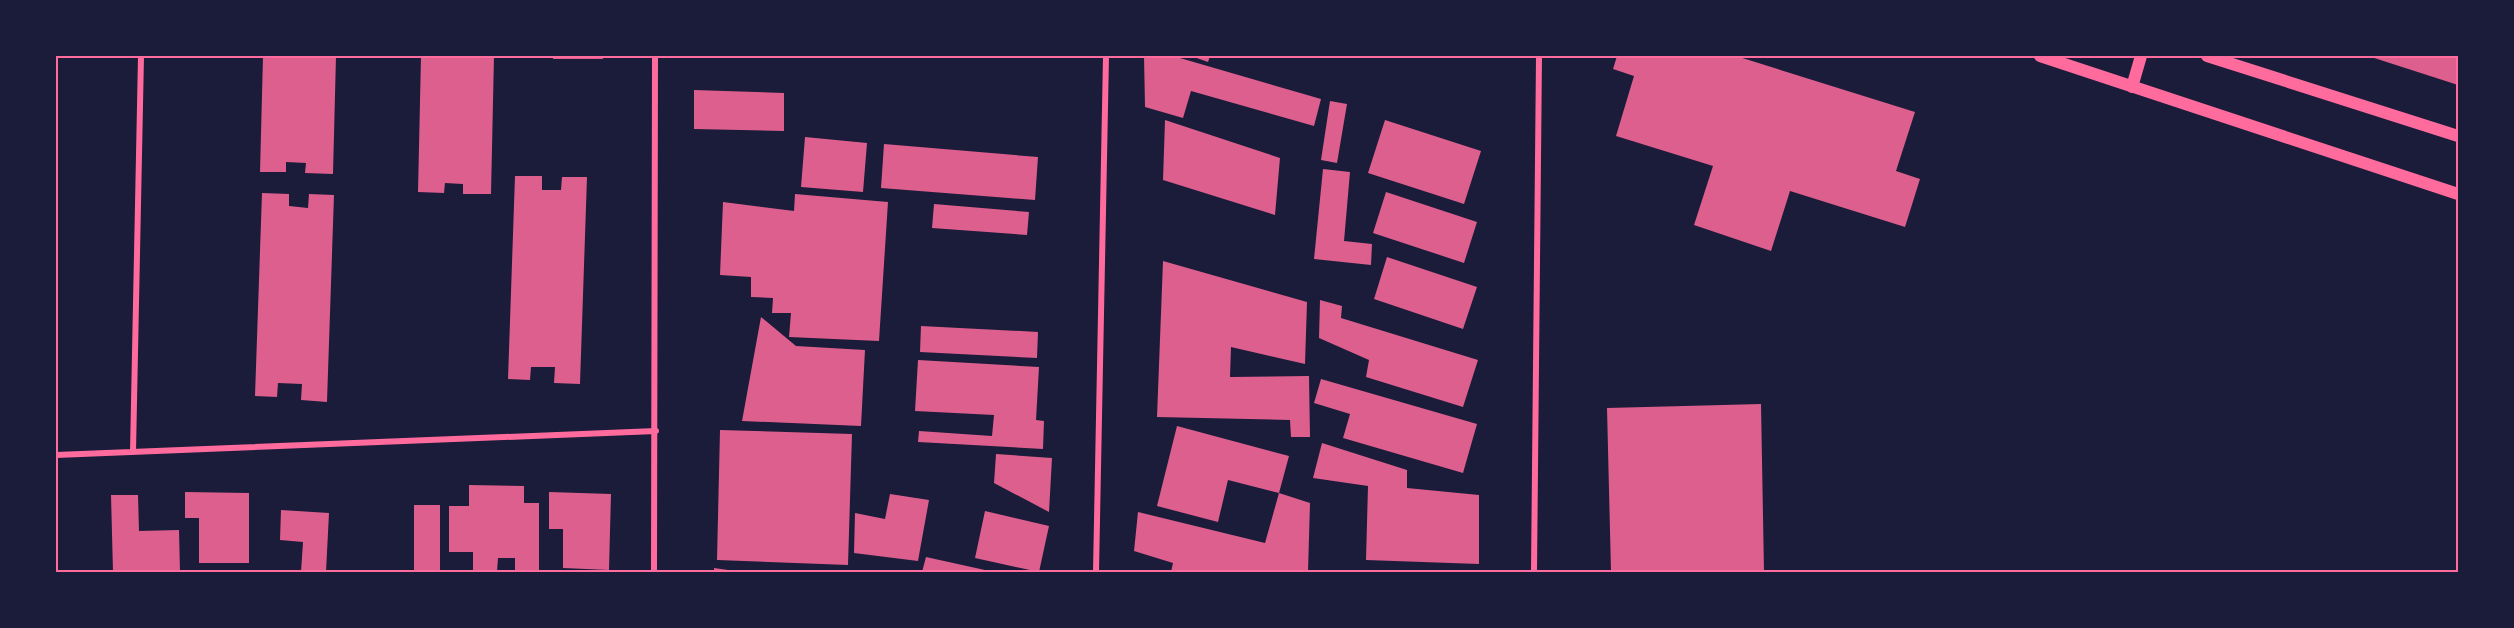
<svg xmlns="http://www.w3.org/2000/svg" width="2514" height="628" font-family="Figtree,sans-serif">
<rect width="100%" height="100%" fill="#1b1b3a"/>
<path fill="#dd5f8e" d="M263,56H336L333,174L305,173L306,163L286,162V172H260Z
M421,56H494L491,194H463V184L445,183L444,193L418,192Z
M553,56H603V59H553Z
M1144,56H1173L1321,99L1314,126L1191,91L1183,118L1145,107Z
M1191,56H1210L1208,62Z
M1617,56H1736L1915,112L1896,171L1920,179L1905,227L1790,191L1771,251L1694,225L1713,166L1616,136L1634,76L1613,69Z
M2368,56H2458V85Z
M694,90L784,93V131L694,129Z
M1330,101L1347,104L1337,163L1321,160Z
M1165,120L1280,158L1275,215L1163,180Z
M1385,120L1481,151L1464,204L1368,173Z
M805,137L867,143L863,192L801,187Z
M884,144L1038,157L1035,200L881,188Z
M1323,169L1350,172L1344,241L1372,244L1371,265L1314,259Z
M515,176H542V190H561L562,177H587L580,384L554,383L555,367H531L530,380L508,379Z
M1386,192L1477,222L1464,263L1373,233Z
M262,193L289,194V206L308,208L309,194L334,195L327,402L301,400L302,384L278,383L277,397L255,396Z
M795,194L888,202L879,341L789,337L791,313H772L773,298L751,297V277L720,275L723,202L794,211Z
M934,204L1029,212L1027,235L932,228Z
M1387,257L1477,287L1463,329L1374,299Z
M1163,261L1307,302L1305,364L1231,347L1230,377L1309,376L1310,437H1291L1290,420L1157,417Z
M1320,300L1342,306L1341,318L1478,360L1463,407L1366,377L1369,360L1319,338Z
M761,317L796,346L865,350L861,426L742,421Z
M921,326L1038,332L1037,358L920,352Z
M918,360L1039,367L1036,420L1044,421L1043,449L918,442L919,431L992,436L994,415L915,411Z
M1321,379L1477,424L1463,473L1343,438L1350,414L1314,403Z
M1761,404L1764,572H1611L1607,408Z
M1177,426L1289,456L1279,493L1228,480L1218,522L1157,506Z
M720,430L852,434L848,565L717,560Z
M1322,443L1407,470V488L1479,495V564L1366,560L1368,486L1313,478Z
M996,454L1052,458L1049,512L994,483Z
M469,485L524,486V503H539V572H515V558H498L497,572H473V552H449V506H469Z
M185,492L249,493V563H199V518H185Z
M549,492L611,494L609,570L563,568V529H549Z
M1279,493L1310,503L1308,572H1171L1173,563L1134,551L1138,512L1265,543Z
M890,494L929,500L918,561L854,553L855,513L885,519Z
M111,495H138L139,531L179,530L180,572H113Z
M414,505H440V572H414Z
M281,510L329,513L326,572H301L303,542L280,540Z
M985,511L1049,526L1039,572L975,558Z
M926,557L994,572H922Z
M714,568L735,571V572H714Z"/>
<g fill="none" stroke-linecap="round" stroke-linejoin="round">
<path stroke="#ff6b9d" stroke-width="6" d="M133,452L141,56
M56,455L656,431
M654,572L655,56
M1096,572L1106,56
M1534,572L1539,56"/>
<path stroke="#ff6b9d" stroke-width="12" d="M2040,56L2458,194
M2207,56L2458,136
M2132,87L2141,56"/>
</g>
<rect width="2514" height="628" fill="none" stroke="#1b1b3a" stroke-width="114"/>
<rect x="57" y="57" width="2400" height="514" fill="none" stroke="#ff6b9d" stroke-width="2"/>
</svg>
